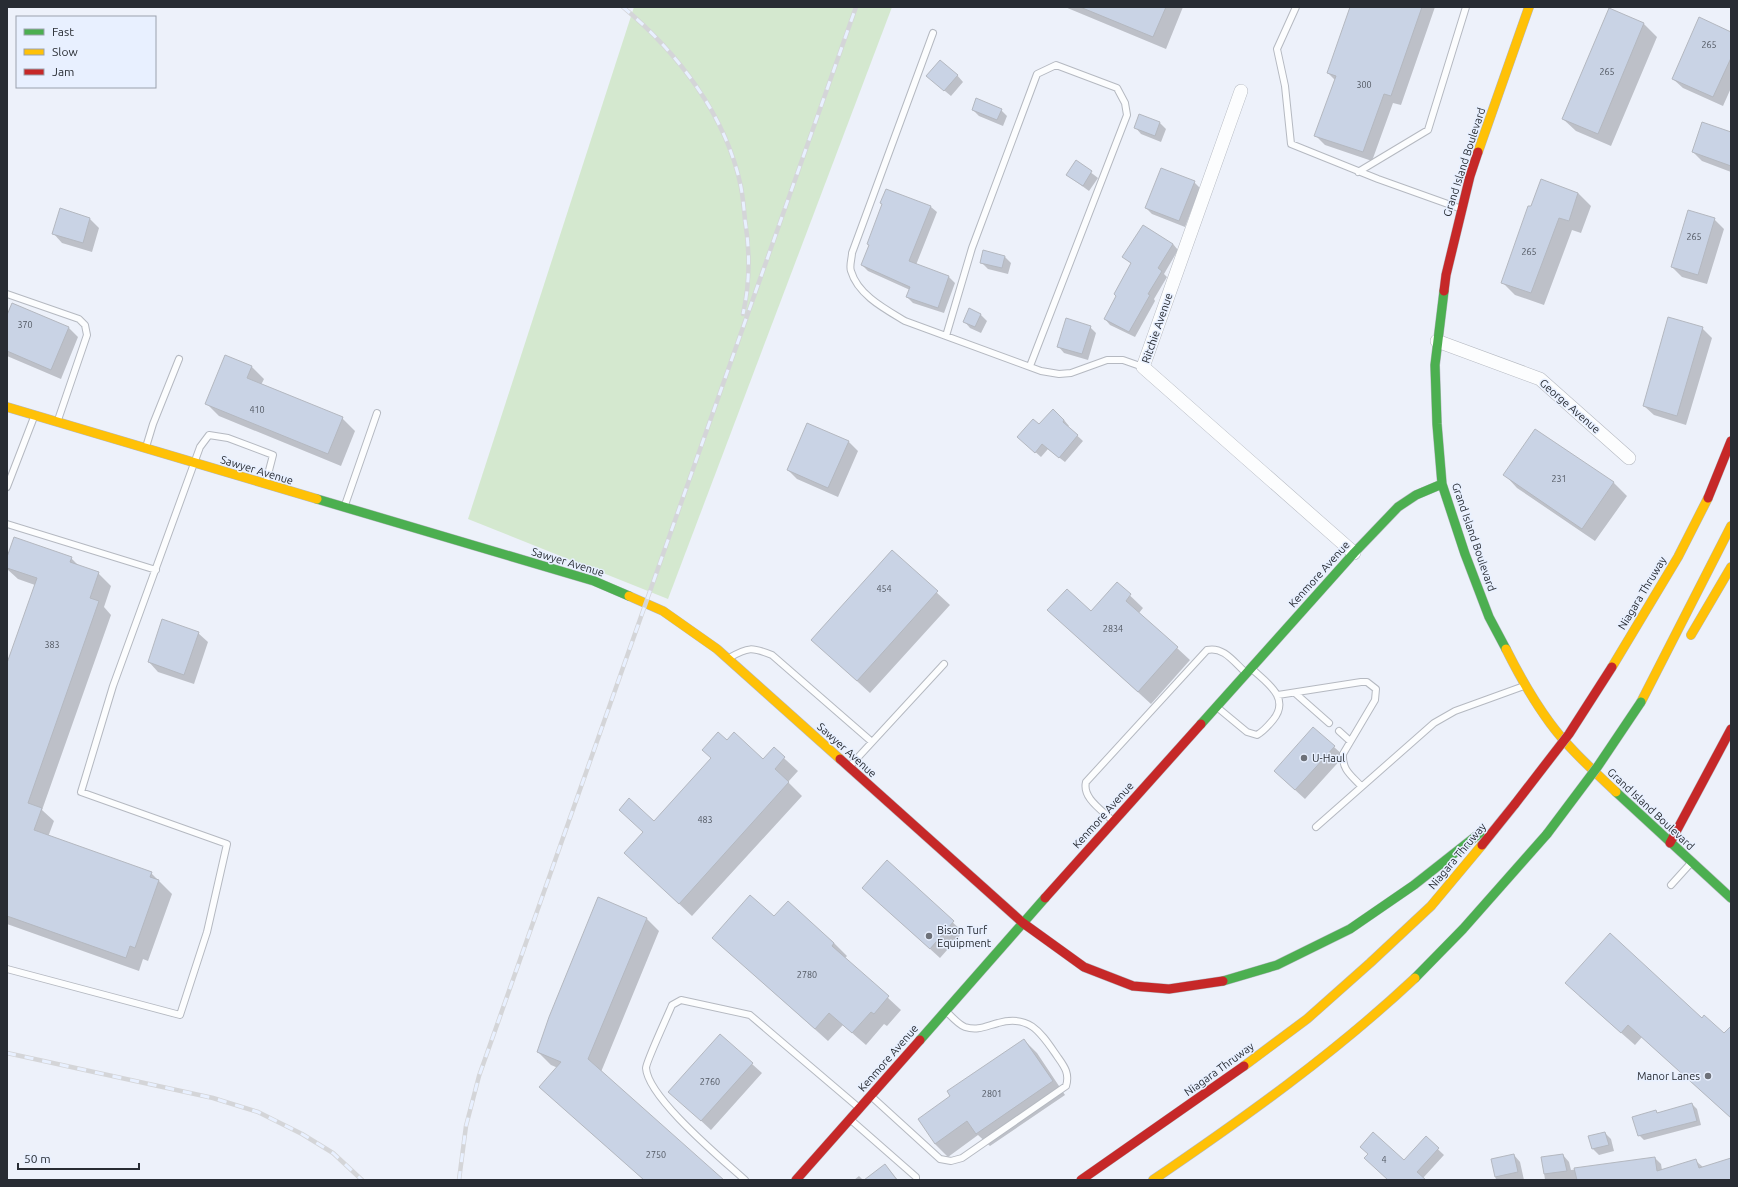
<svg xmlns="http://www.w3.org/2000/svg" width="1738" height="1187" font-family="Ubuntu,sans-serif">
<rect width="100%" height="100%" fill="#edf1fa"/>
<path fill="#d4e8cf" d="M634,7H892L668,599L468,519Z"/>
<path fill="#0003" d="M1065,7H1183L1166,49Z
M1351,7H1435L1401,105L1393,103L1372,161L1325,145L1315,135L1335,80L1328,73Z
M1609,9L1644,24L1657,37L1611,146L1576,131L1563,119Z
M1731,33V88L1723,106L1683,88L1673,79Z
M957,75L963,82L951,96L934,82Z
M973,110H1001L1007,116L1003,126L979,116Z
M1160,123L1166,129L1161,142L1141,134L1135,127Z
M1731,133V172L1702,161L1693,152Z
M1076,161L1098,178L1089,191L1067,175Z
M1541,180L1578,193L1591,206L1581,233L1572,230L1544,305L1515,295L1502,282Z
M1194,182L1200,188L1185,227L1152,214L1146,208Z
M883,205L931,207L937,212L916,265L949,277L955,283L944,313L913,303L907,297L910,290L868,271L862,265Z
M60,210L90,219L99,228L92,252L62,243L53,233Z
M1714,219L1724,229L1707,284L1682,277L1672,267Z
M1173,244L1178,250L1164,274L1167,277L1154,299L1155,301L1135,337L1110,325L1105,319L1132,264L1123,257Z
M1005,257L1011,263L1008,274L988,269L981,262Z
M13,304L69,328L78,337L61,379L7,356V314Z
M970,309L981,315L987,321L981,333L970,328L964,321Z
M1090,327L1096,333L1088,360L1064,353L1058,346Z
M1702,328L1712,338L1686,425L1654,415L1644,406Z
M251,366L264,379L261,385L342,418L355,431L341,466L219,416L206,403Z
M1064,420L1069,426L1068,427L1083,441L1065,462L1048,449L1041,457L1024,442L1040,426Z
M1535,431L1614,483L1627,496L1595,541L1517,488L1505,475Z
M848,441L858,451L838,497L797,479L788,470Z
M892,551L950,605L870,693L812,640Z
M71,558L80,567L98,573L111,586L104,607L111,615L42,810L54,821L48,837L151,873L172,894L148,961L143,959L139,971L7,924V666L35,585L18,579L7,569V560Z
M1117,583L1143,608L1139,613L1190,660L1151,704L1061,622L1091,612Z
M198,633L208,642L194,684L158,672L149,662Z
M727,741L764,760L774,749L798,771L788,782L802,796L692,916L625,853Z
M1334,747L1344,756L1305,799L1284,780Z
M887,861L963,932L940,958L863,888Z
M788,903L834,943L847,956L845,958L901,1010L887,1026L884,1024L866,1045L843,1025L828,1041L713,938L774,918Z
M647,919L659,931L601,1072L722,1180H644L540,1087L558,1068L551,1065L538,1052Z
M1579,996L1702,1019L1724,1035L1731,1036V1118L1642,1037L1635,1045Z
M1024,1040L1037,1053L1065,1095L990,1146L978,1135L948,1157L935,1144L952,1096Z
M752,1064L762,1073L711,1130L670,1092Z
M1692,1104L1697,1109L1701,1125L1644,1140L1639,1135L1656,1111L1658,1114Z
M1605,1133L1611,1139L1614,1151L1599,1155L1593,1149L1589,1137Z
M1426,1138L1444,1155L1423,1178L1425,1180H1389Z
M1514,1155L1520,1162L1524,1180H1496L1492,1159Z
M1563,1155L1569,1162L1571,1170L1655,1158L1661,1164L1662,1170L1696,1161L1703,1167L1731,1159V1180H1545L1542,1158Z
M885,1165L898,1180H866Z
M859,1176L863,1180H854Z"/>
<path fill="#c9d3e5" stroke="#b4b8c0" d="M1080,7H1166L1153,37Z
M1350,7H1422L1391,96L1384,94L1363,152L1314,136L1336,76L1327,73Z
M1609,8L1644,23L1598,134L1562,119Z
M1699,17L1731,32V58L1713,97L1672,79Z
M940,60L958,75L944,91L926,76Z
M976,98L1002,109L997,120L972,110Z
M1139,114L1160,122L1155,136L1134,128Z
M1702,122L1731,132V166L1692,152Z
M1076,160L1092,171L1083,186L1066,175Z
M1161,168L1195,181L1179,221L1145,208Z
M1541,179L1578,193L1569,221L1559,218L1531,293L1501,283L1528,206H1531Z
M886,189L931,206L909,261L949,276L938,308L906,297L910,287L861,265L869,245L867,244L882,204L880,203Z
M60,208L90,218L83,243L52,234Z
M1688,210L1715,218L1698,275L1671,267Z
M1143,225L1173,244L1158,268L1162,271L1148,294L1150,295L1129,332L1104,319L1116,296L1114,294L1131,263L1122,257Z
M983,250L1005,256L1002,268L980,263Z
M12,303L69,327L51,370L7,351V315Z
M969,308L981,314L975,327L963,322Z
M1668,317L1703,327L1677,416L1643,406Z
M1066,318L1091,326L1082,354L1057,347Z
M225,355L252,366L247,378L343,417L328,454L205,404Z
M1053,409L1064,420L1063,422L1078,435L1059,458L1042,444L1035,453L1017,437L1033,419L1039,424Z
M807,423L849,441L828,488L787,470Z
M1535,429L1614,482L1582,529L1503,475Z
M14,537L72,557L70,562L99,572L90,598L99,601L28,803L42,808L34,830L152,872L150,877L159,880L135,948L130,946L126,958L7,916V663L37,578L7,568V557Z
M892,550L938,591L857,681L811,640Z
M1117,582L1131,594L1126,601L1178,647L1138,692L1047,610L1067,589L1091,611Z
M162,619L199,632L184,675L148,662Z
M1313,727L1335,746L1295,790L1274,771Z
M718,732L727,740L734,732L763,759L774,747L785,757L775,769L789,782L679,904L624,853L643,832L619,810L629,798L654,821L711,758L702,750Z
M887,860L954,921L930,949L862,888Z
M750,895L774,916L788,901L834,943L832,946L889,996L874,1014L871,1012L852,1033L829,1013L815,1029L712,938Z
M598,897L647,918L588,1059L724,1180H644L539,1087L561,1062L537,1052L549,1017Z
M1610,933L1702,1018L1704,1015L1724,1033L1731,1026V1118L1628,1025L1621,1033L1565,983Z
M720,1034L753,1063L701,1121L668,1092Z
M1024,1039L1053,1081L976,1134L967,1121L935,1144L918,1119L950,1096L947,1091Z
M1692,1103L1697,1121L1638,1136L1632,1117L1656,1110L1657,1113Z
M1373,1132L1404,1160L1426,1136L1439,1148L1417,1172L1426,1180H1388L1364,1158L1368,1154L1360,1147Z
M1605,1132L1609,1145L1592,1149L1588,1136Z
M1514,1154L1518,1172L1495,1177L1491,1159Z
M1563,1154L1567,1171L1544,1174L1541,1157Z
M1655,1157L1657,1171L1696,1159L1699,1168L1731,1158V1180H1577L1574,1168Z
M885,1164L897,1180H864Z"/>
<g fill="none" stroke-linecap="round" stroke-linejoin="round">
<g stroke="#b5b9c1" stroke-width="8">
<path id="lane" d="M1296,7L1277,49L1285,86L1291,144L1378,179L1459,208
M933,33L852,253C852,258 849,266 851,271C858,295 885,309 905,321L1041,371L1059,374L1071,373L1107,360H1123L1143,367
M1358,172L1428,130L1466,7
M7,294L79,319L85,325L87,335L58,420
M946,336L972,248L1037,74L1056,65L1117,88L1125,103L1127,115L1030,366
M146,447L153,424L179,359
M7,487L34,417
M345,505L377,413
M7,524L156,570
M729,658C748,647 752,647 772,655L872,742
M1295,693L1329,723
M1278,695L1361,682H1367L1376,689L1375,700L1343,754C1342,770 1351,775 1361,786
M1218,708L1247,732L1257,735C1264,731 1268,726 1273,720C1291,698 1267,683 1252,669
M1339,731L1350,741
M850,766L944,664
M1113,821C1102,810 1082,798 1086,782L1207,650C1223,646 1234,662 1245,672
M1316,827L1434,723L1455,711L1524,686
M1671,885L1690,864
M7,969L180,1015L207,932L227,844L81,792L113,686L200,447L209,435L228,438L273,455L266,482
M872,1097L940,1159L951,1161L962,1158L1066,1086C1070,1073 1064,1066 1057,1056C1041,1033 1030,1014 998,1023C986,1026 978,1031 965,1027C959,1025 951,1016 946,1011
M851,1120L916,1177V1180
M745,1180C722,1159 648,1098 646,1068C646,1062 668,1015 672,1005L681,1000L750,1015L858,1107"/>
</g>
<g stroke="#b5b9c1" stroke-width="14">
<path id="street" d="M1241,91L1143,367L1354,553
M1437,341L1540,379L1629,458"/>
</g>
<g stroke="#b5b9c1" stroke-width="10">
<path id="fast" d="M1444,291L1435,365L1437,424L1442,484L1465,554L1489,617L1506,649
M317,499L594,581L629,596
M1201,724L1354,553L1398,507L1416,495L1442,484
M1616,792L1731,898
M1415,978L1463,929L1547,834
M1223,981L1277,965L1350,929L1414,885L1480,833
M920,1040L1045,898"/>
</g>
<g stroke="#b5b9c1" stroke-width="10">
<path id="slow" d="M1478,152L1529,7
M7,407L317,499
M629,596L663,611L717,649L840,759
M1691,635L1731,567
M1506,649C1519,675 1533,700 1550,723C1569,749 1593,770 1616,792
M1612,667L1678,557L1708,498
M1641,702L1731,526
M1244,1066L1307,1019L1370,963L1431,906L1482,845
M1153,1180C1244,1118 1334,1054 1415,978"/>
</g>
<g stroke="#b5b9c1" stroke-width="10">
<path id="jam" d="M1444,291L1446,275L1470,176L1478,152
M1708,498L1731,441
M840,759L1023,923
M1670,843L1731,729
M1482,845L1515,804
M1045,898L1201,724
M1023,923L1084,967L1133,986L1169,989L1223,981
M796,1180L920,1040
M1081,1180L1244,1066"/>
</g>
<use href="#lane" stroke="#fcfdfe" stroke-width="6"/>
<use href="#street" stroke="#fcfdfe" stroke-width="13"/>
<use href="#fast" stroke="#4caf50" stroke-width="9"/>
<use href="#slow" stroke="#ffc107" stroke-width="9"/>
<use href="#jam" stroke="#c62828" stroke-width="9"/>
<g stroke="#d4d5d8" stroke-width="4.5">
<path id="rail" d="M623,7C678,53 726,115 741,187C743,198 744,209 745,220C750,251 750,283 743,314
M7,1053L213,1098L258,1112L302,1134L333,1153L362,1180
M459,1180L466,1126L479,1076L856,7"/>
</g>
<use href="#rail" stroke="#e8f0ff" stroke-width="3" stroke-dasharray="9" stroke-linecap="butt"/>
<g stroke="#b5b9c1" stroke-width="10" stroke-linecap="butt">
<path id="fast-bridge" d="M1547,834L1598,766L1641,702"/>
</g>
<g stroke="#b5b9c1" stroke-width="10" stroke-linecap="butt">
<path id="jam-bridge" d="M1515,804L1569,734L1612,667"/>
</g>
<use href="#fast-bridge" stroke="#4caf50" stroke-width="9"/>
<use href="#jam-bridge" stroke="#c62828" stroke-width="9"/>
</g>
<g fill="#6d7179" stroke="#e8f0ff" stroke-width="1.5">
<circle cx="1304" cy="758" r="4"/>
<circle cx="929" cy="936" r="4"/>
<circle cx="1708" cy="1076" r="4"/>
</g>
<g text-anchor="middle" stroke-width="3" stroke-linejoin="round" paint-order="stroke">
<g font-size="9" fill="#505660">
<text x="1709" y="48">265</text>
<text x="1607" y="75">265</text>
<text x="1364" y="88">300</text>
<text x="1694" y="240">265</text>
<text x="1529" y="255">265</text>
<text x="25" y="328">370</text>
<text x="257" y="413">410</text>
<text x="1559" y="482">231</text>
<text x="884" y="592">454</text>
<text x="1113" y="632">2834</text>
<text x="52" y="648">383</text>
<text x="705" y="823">483</text>
<text x="807" y="978">2780</text>
<text x="710" y="1085">2760</text>
<text x="992" y="1097">2801</text>
<text x="656" y="1158">2750</text>
<text x="1384" y="1163">4</text>
</g>
<g font-size="11" fill="#282c33" stroke="#e8f0ff">
<text transform="translate(1464 162) rotate(-72)" y="4">Grand Island Boulevard</text>
<text transform="translate(1157 328) rotate(-71)" y="4">Ritchie Avenue</text>
<text transform="translate(1570 406) rotate(41)" y="4">George Avenue</text>
<text transform="translate(257 470) rotate(17)" y="4">Sawyer Avenue</text>
<text transform="translate(1474 537) rotate(71)" y="4">Grand Island Boulevard</text>
<text transform="translate(568 562) rotate(17)" y="4">Sawyer Avenue</text>
<text transform="translate(1319 574) rotate(-48)" y="4">Kenmore Avenue</text>
<text transform="translate(1642 593) rotate(-59)" y="4">Niagara Thruway</text>
<text transform="translate(847 750) rotate(42)" y="4">Sawyer Avenue</text>
<text transform="translate(1651 809) rotate(43)" y="4">Grand Island Boulevard</text>
<text transform="translate(1103 815) rotate(-48)" y="4">Kenmore Avenue</text>
<text transform="translate(1457 856) rotate(-50)" y="4">Niagara Thruway</text>
<text transform="translate(888 1058) rotate(-49)" y="4">Kenmore Avenue</text>
<text transform="translate(1219 1069) rotate(-36)" y="4">Niagara Thruway</text>
</g>
<g font-size="11" fill="#282c33" stroke="#e8f0ff" text-anchor="start">
<text x="1312" y="762">U-Haul</text>
<text x="937" y="934">Bison Turf<tspan x="937" dy="13">Equipment</tspan></text>
<text x="1700" y="1080" text-anchor="end">Manor Lanes</text>
</g>
</g>
<rect width="1738" height="1187" fill="none" stroke="#282c33" stroke-width="16"/>
<rect x="16" y="16" width="140" height="72" fill="#e8f0ff" stroke="#9ba2ad"/>
<rect x="24" y="29" width="20" height="6" fill="#4caf50" stroke="#9ba2ad"/>
<text x="52" y="36" font-size="12" fill="#282c33">Fast</text>
<rect x="24" y="49" width="20" height="6" fill="#ffc107" stroke="#9ba2ad"/>
<text x="52" y="56" font-size="12" fill="#282c33">Slow</text>
<rect x="24" y="69" width="20" height="6" fill="#c62828" stroke="#9ba2ad"/>
<text x="52" y="76" font-size="12" fill="#282c33">Jam</text>
<path d="M18 1163v6h121v-6" fill="none" stroke="#282c33" stroke-width="2"/>
<text x="24" y="1163" font-size="12" fill="#282c33" stroke="#e8f0ff" stroke-width="3" paint-order="stroke">50 m</text>
</svg>
